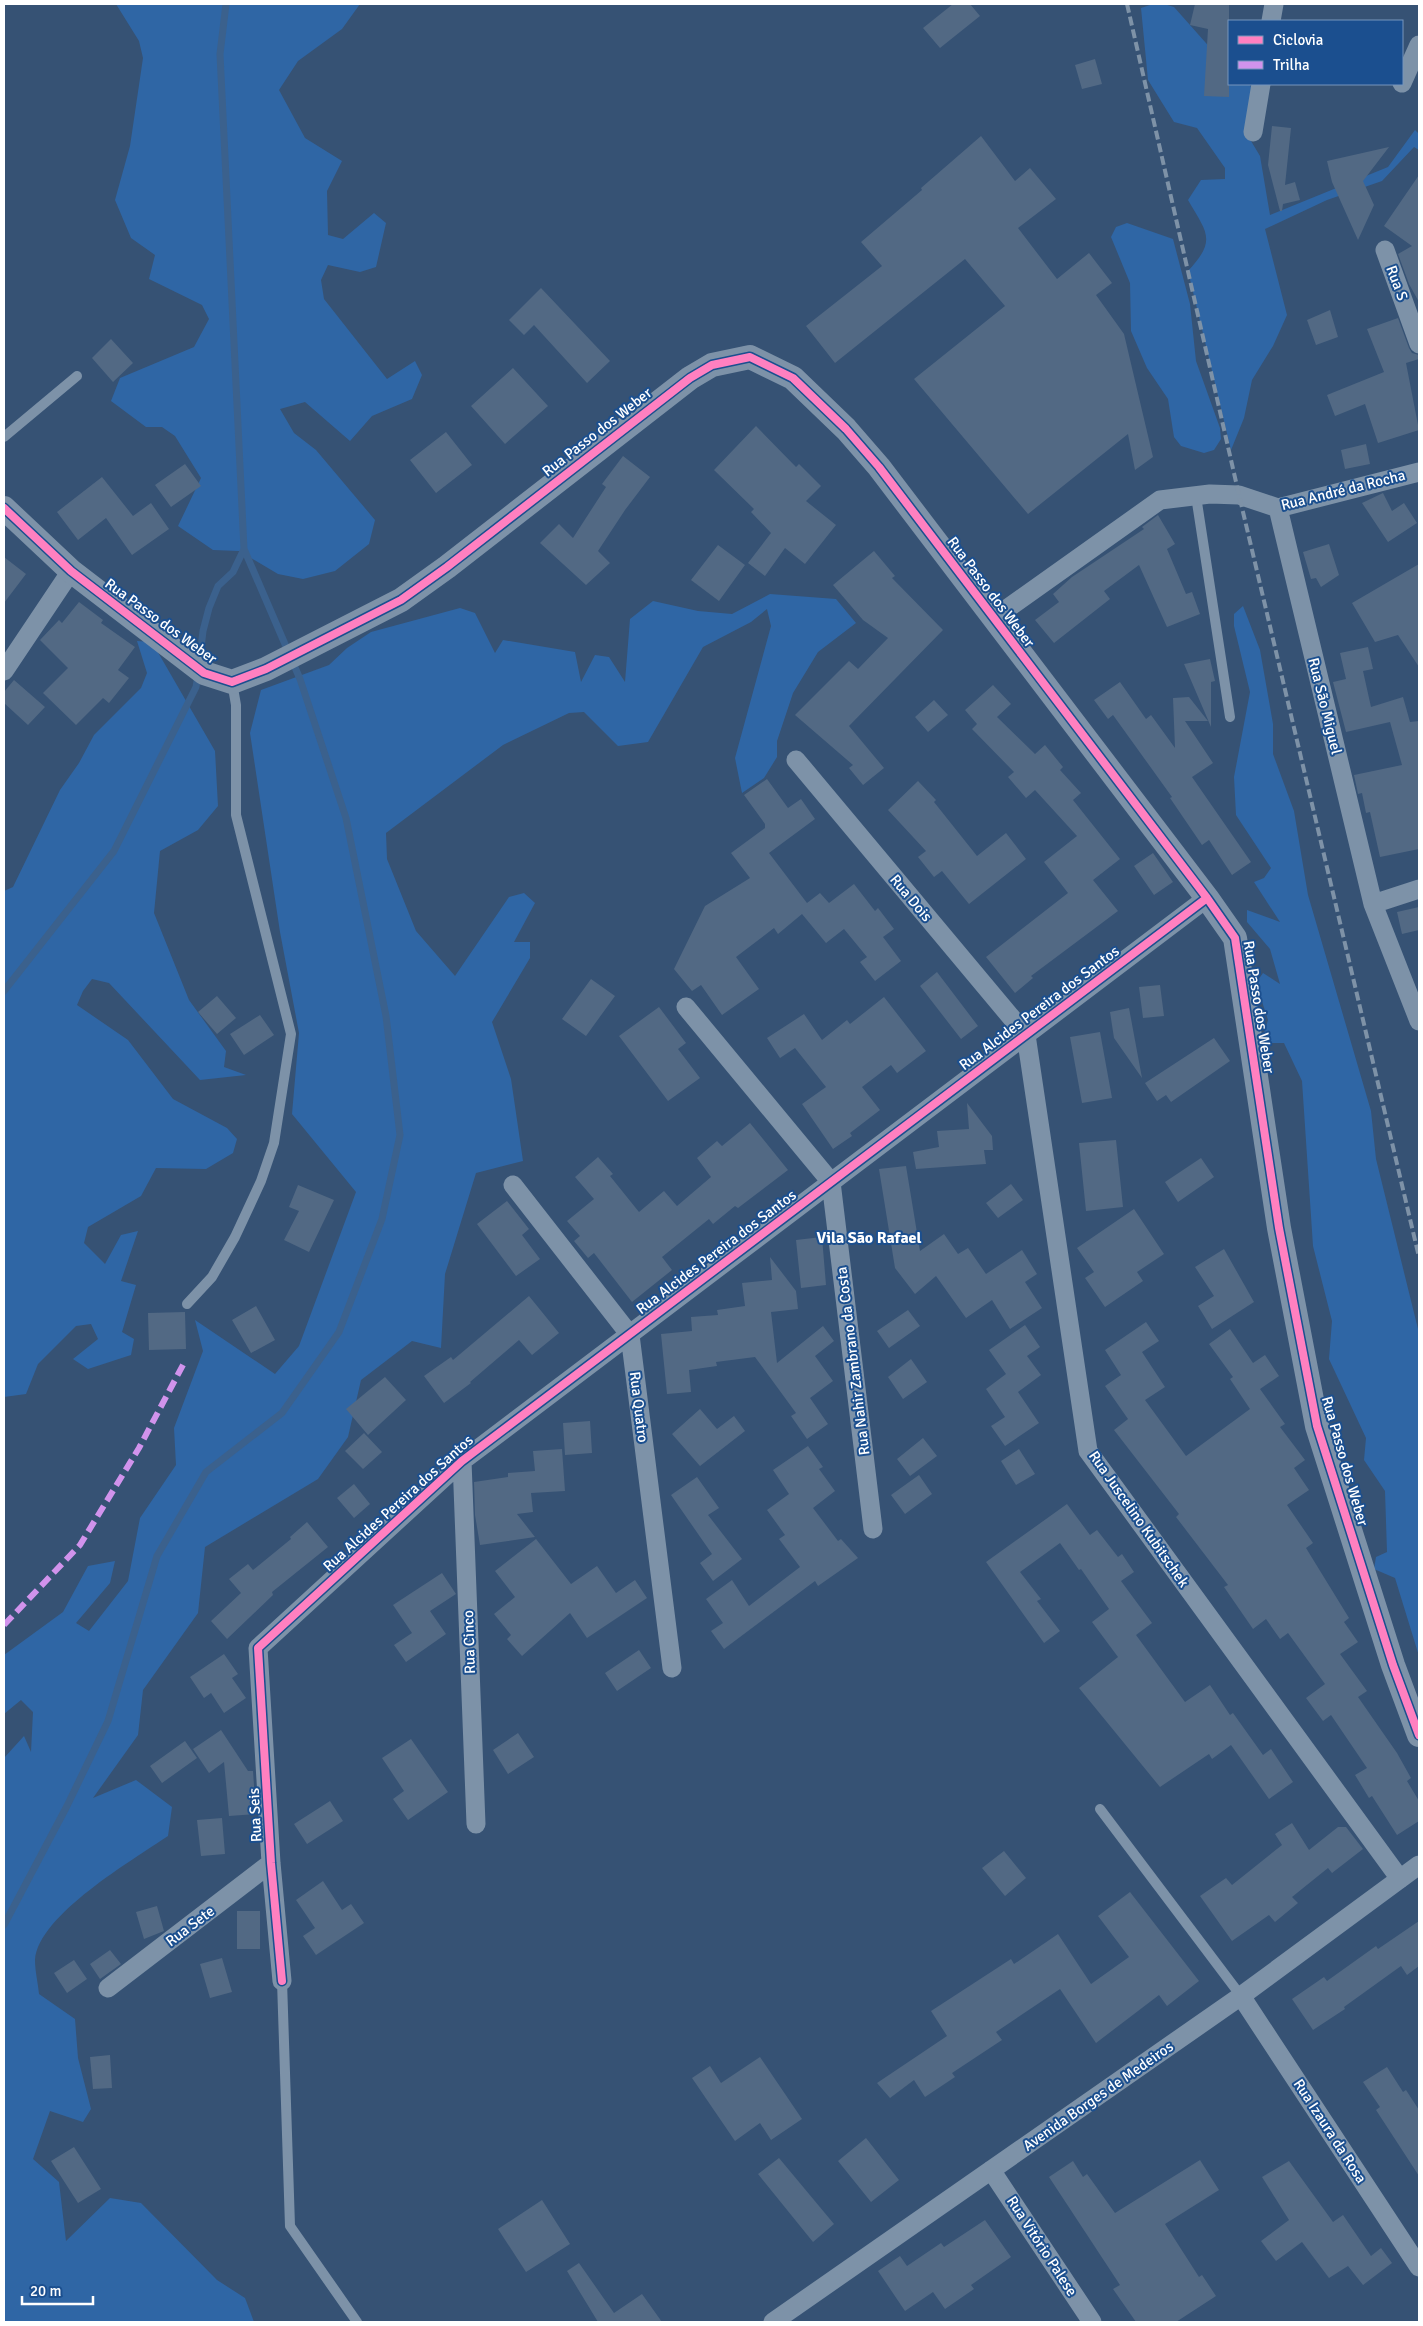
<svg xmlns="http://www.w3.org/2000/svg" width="1423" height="2326" font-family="Signika,sans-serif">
<rect width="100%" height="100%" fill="#365274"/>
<path fill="#2f66a5" d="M116,4H360L342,29L298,61L279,90L305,138L342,161L327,191L328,235L343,239L374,213L386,223L376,267L360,272L328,265L321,280L324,299L387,379L415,361L422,375L412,399L372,416L350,441L305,402L280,409L294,433L316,450L375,520L369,544L335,571L303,579L278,574L239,551L213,550L178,526L201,478L175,436L162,427H146L111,401L120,378L194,347L209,319L202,305L149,279L155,255L131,238L115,200L130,146L143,58L139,41Z
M1153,4H1164L1174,7L1229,69V84H1249L1255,92L1248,136L1260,156L1270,215L1388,167L1415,130L1419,134V150L1414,147L1382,181L1327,200L1265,229L1287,315L1273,346L1252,380L1244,418L1231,450L1188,271C1217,240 1207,233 1188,200L1201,180L1225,179V168L1197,128L1174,122L1148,80L1141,8Z
M1127,223L1173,239L1190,304L1196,361L1220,428L1221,439L1214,450L1204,453L1181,446L1174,437L1168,399L1147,368L1131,331L1130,283L1111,237L1116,227Z
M770,594L836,599L856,623L818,652L793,693L777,741V757L764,778L742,793L735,758L771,626L767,609L751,622L703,647L648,742L618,746L584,712L569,713L503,745L386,833L387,859L416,931L455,976L509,897L524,893L535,903L514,942H530V958L492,1022L511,1079L523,1161L476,1173L445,1274L441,1348L412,1341L361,1380L348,1437L318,1479L205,1547L198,1613L143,1690L138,1735L93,1798L136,1780L172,1807L168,1836C133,1860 38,1915 35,1960C35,1971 38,1983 39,1994L75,2019L78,2058L91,2109L83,2122L50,2111L33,2159L59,2182L66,2241L110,2198L141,2203L217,2280L245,2298L254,2322H4V1758L24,1736L31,1752L33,1712L21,1700L4,1714V1655L63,1612L88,1566L115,1561L110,1583L76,1623L89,1631L128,1581L140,1518L176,1465L174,1428L203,1351L195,1320L275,1374L299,1346L356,1192L292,1114L299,1033L280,932L250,733L261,690L329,665L347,648L371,632L460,608L475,613L495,653L503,640L575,652L581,682L595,655L609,657L625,682L630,619L653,601L698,611L732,614Z
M1243,606L1260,650L1273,724V754L1294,811L1308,895L1371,1111L1376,1159L1419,1333V1656L1395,1578L1374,1569L1376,1557L1387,1552L1385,1491L1364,1460L1366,1438L1329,1359L1332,1321L1313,1246L1302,1081L1284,1043H1261L1268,1020L1256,983L1263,973L1280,984L1270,949L1247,922V910L1280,922L1254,882L1264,878L1271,868L1236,815L1234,777L1250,692L1234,626V614Z
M137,641L152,642L215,751L218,806L198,830L160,851L154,913L189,1000L226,1051L224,1067L246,1075L200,1080L109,983L92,979L83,991L77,1005L128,1040L173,1099L227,1128L237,1139L233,1153L206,1169L156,1168L141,1196L88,1227L84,1243L105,1264L121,1235L138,1231L121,1281L136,1285L122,1332L134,1339L131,1355L88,1369L73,1359L98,1339L91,1324L76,1326L38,1364L26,1394L4,1397V891L13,887L60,790L79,763L94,735L141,688L147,673Z"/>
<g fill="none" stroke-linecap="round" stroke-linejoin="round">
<path stroke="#3b618d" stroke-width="7" d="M199,664L203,631L209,608L218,586L233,572L244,549
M4,991L114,851L196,687L198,675
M4,1925L67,1806L108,1721L157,1556L206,1472L282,1413L339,1332L382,1219L400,1135L386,1016L346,818L300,679L244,549L220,54L226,4"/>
</g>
<path fill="#526984" d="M953,4H970L980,16L940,48L923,28Z
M1195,4H1229V97L1204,96L1208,29L1190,25Z
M1095,59L1102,84L1082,89L1075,65Z
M1272,126L1291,128L1285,185L1295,182L1300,200L1283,204L1282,211H1280L1268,165Z
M981,136L1015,181L1030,168L1056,199L1018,228L1057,279L1089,253L1112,283L1096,295L1124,334L1153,457L1135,470L1128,434L1028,514L914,379L1005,306L965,259L835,363L806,326L882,266L861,242L922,190L921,188Z
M1389,147L1363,181L1374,205L1358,240L1332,182L1327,161Z
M1419,175V302L1409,284L1398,254L1412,246L1384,226Z
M541,288L610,361L587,383L534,325L524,335L509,320Z
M1330,310L1338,337L1316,345L1307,320Z
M1398,318L1409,348L1412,353L1419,355V359L1406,363L1419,430L1378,443L1365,404L1335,416L1327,395L1384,372L1367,329Z
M111,339L133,363L113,382L92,358Z
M513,368L548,406L505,444L471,406Z
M756,426L796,467L799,464L821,486L806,501L836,525L805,564L785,548L765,576L748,563L771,533L751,512L754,509L714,470Z
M446,432L472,465L436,493L410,460Z
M1366,444L1370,464L1345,469L1341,450Z
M623,456L650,477L625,510L598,551L610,563L586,585L540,543L559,524L573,538L606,487L602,484Z
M185,464L201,486L171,507L155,485Z
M102,477L133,516L151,503L169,529L132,555L106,518L78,540L57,512Z
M1383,493L1392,511L1404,503L1417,523L1388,542L1362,503Z
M1158,515L1175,544L1167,549L1186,594L1192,592L1200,614L1167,627L1139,565L1104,591L1110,599L1054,643L1035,620L1059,602L1053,594L1072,577L1144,529L1142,527Z
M1329,544L1339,575L1321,587L1316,578L1311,579L1303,552Z
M718,545L745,565L719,601L691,580Z
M874,551L895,576L892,578L943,630L849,726L884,768L863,785L849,768L853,765L795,715L849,661L858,669L888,638L863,620L833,585Z
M4,557L26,574L4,603Z
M1419,564V667L1398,635L1375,642L1352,603Z
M79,602L103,620L101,623L135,647L118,670L129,678L109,703L103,698L76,725L43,693L68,668L40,640L59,620L62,623Z
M1368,647L1373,669L1363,671L1371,707L1403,697L1410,722L1419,721V849L1380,857L1370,812L1366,813L1362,793L1358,794L1354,775L1402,765L1390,722L1346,732L1333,682L1346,679L1340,653Z
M1210,659L1215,681L1211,682V727L1184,664Z
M14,680L45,707L28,725L4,703V692Z
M1120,682L1146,719L1151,715L1175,748L1173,698L1189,697L1208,721H1185L1213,763L1192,777L1251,862L1232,875L1209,840L1202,845L1170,798L1172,797L1113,715L1108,719L1094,700Z
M993,685L1011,704L997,717L1035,754L1045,745L1063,767L1060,770L1081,793L1073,800L1120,859L1093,880L1118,911L1031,976L1033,978L1015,993L986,957L1068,893L1044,862L1077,836L1035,790L1026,798L1008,777L1014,772L972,729L977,724L965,710Z
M934,700L948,715L928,732L915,717Z
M767,779L788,808L801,799L815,819L769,853L807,903L820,893L829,903L854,884L875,911L878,908L894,929L883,937L901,961L875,981L860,962L867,957L844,929L826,943L802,914L778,934L774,928L736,957L759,989L722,1015L701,985L692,991L674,969L705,906L750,878L731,853L765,828V824L744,795Z
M918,781L936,800L934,802L977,856L1006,833L1026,859L969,904L942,871L934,877L918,857L926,851L888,810Z
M1153,853L1173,882L1154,895L1134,866Z
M1419,907V930L1402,934L1397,912Z
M937,972L978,1026L961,1039L920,986Z
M591,979L615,996L586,1036L562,1019Z
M1160,985L1164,1016L1143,1018L1139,987Z
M217,996L236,1018L217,1034L198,1012Z
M884,997L926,1051L897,1073L891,1065L862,1087L880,1110L850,1133L852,1136L833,1149L802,1104L826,1087L795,1048L780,1058L767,1038L804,1014L822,1040L847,1020L850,1024Z
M659,1007L686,1043L678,1049L700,1078L668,1101L619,1036Z
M1129,1008L1142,1078L1114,1038L1110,1012Z
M260,1015L274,1035L244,1055L230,1034Z
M1100,1032L1112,1098L1082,1103L1070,1037Z
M1214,1038L1230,1061L1171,1102L1166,1095L1157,1101L1145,1083Z
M967,1103L992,1136L993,1150H984L986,1164L916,1169L913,1152L939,1147L937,1131L969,1129Z
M750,1123L788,1170L738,1208L735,1206L713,1224L709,1219L662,1257L672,1270L632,1302L594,1253L588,1258L574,1241L580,1236L567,1221L594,1199L575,1177L598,1157L613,1174L610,1176L639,1212L664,1191L677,1206L711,1177L697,1158L717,1141L722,1146Z
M1116,1140L1123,1207L1086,1211L1079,1143Z
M1201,1158L1214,1177L1178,1202L1165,1182Z
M906,1166L920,1251L944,1234L958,1254L968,1248L986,1274L1022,1250L1037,1274L1025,1282L1042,1308L1010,1329L992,1300L966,1318L936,1276L915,1294L895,1268L879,1169Z
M1011,1184L1023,1200L998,1218L986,1203Z
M298,1185L334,1200L309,1252L284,1240L299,1211L289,1207Z
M507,1201L529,1229L522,1235L540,1259L516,1276L477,1224Z
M1134,1209L1164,1254L1137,1272L1143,1281L1105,1307L1085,1278L1094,1272L1077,1248Z
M822,1237L826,1285L801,1288L796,1240Z
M1224,1249L1254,1302L1212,1329L1198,1306L1214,1296L1195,1267Z
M770,1257L796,1291L798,1309L771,1312L777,1363L823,1326L834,1341L815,1356L833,1381L810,1398L828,1424L807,1439L791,1416L796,1413L755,1357L716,1362L717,1366L689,1370L691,1392L667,1394L661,1334L692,1331L691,1317L718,1315L717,1310L745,1306L742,1283L772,1280Z
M529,1296L559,1333L532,1355L519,1340L470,1382L471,1383L444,1403L424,1376L451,1357L453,1360Z
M256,1306L275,1340L251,1353L232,1320Z
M908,1310L920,1326L889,1348L877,1331Z
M185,1312L186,1349L149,1350L148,1313Z
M1146,1322L1159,1341L1142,1352L1165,1387L1145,1400L1186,1456L1250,1409L1230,1379L1233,1377L1209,1344L1230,1329L1253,1363L1265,1355L1279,1376L1260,1389L1285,1424L1280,1427L1305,1460L1294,1468L1309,1490L1287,1505L1313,1543L1306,1548L1349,1618L1344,1622L1358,1642L1340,1654L1367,1691L1358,1697L1397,1753L1411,1778L1407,1781L1419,1801V1821L1397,1835L1372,1796L1369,1798L1355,1775L1367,1768L1331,1715L1323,1721L1306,1698L1325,1684L1288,1633L1280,1639L1266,1619L1253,1629L1224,1587L1228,1585L1176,1517L1179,1514L1114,1430L1128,1419L1105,1386L1121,1375L1105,1350Z
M1025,1325L1040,1347L1027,1356L1041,1375L1018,1392L1039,1423L1005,1446L991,1426L1005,1417L986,1389L1006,1374L989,1350Z
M911,1359L927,1382L903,1399L888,1377Z
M385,1377L406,1400L368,1435L346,1409Z
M700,1409L717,1429L734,1416L745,1431L700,1466L672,1434Z
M590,1421L592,1453L565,1455L563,1423Z
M364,1433L382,1452L363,1469L345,1451Z
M923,1438L937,1456L910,1476L897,1459Z
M808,1446L823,1467L819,1469L835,1491L813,1508L838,1541L841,1539L858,1558L818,1586L815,1581L724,1649L711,1631L723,1623L706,1599L732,1580L749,1606L800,1567L779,1539L785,1535L767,1510L789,1494L773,1470Z
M562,1449L565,1491L531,1493L533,1512L517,1514L535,1537L480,1545L475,1515L474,1482L508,1477V1473L535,1471L533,1451Z
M1019,1449L1035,1474L1016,1485L1001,1461Z
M919,1475L932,1494L905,1514L891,1495Z
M697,1477L719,1508L708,1515L742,1559L713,1581L700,1563L712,1554L671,1495Z
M354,1484L370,1504L354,1518L337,1498Z
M1067,1504L1090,1535L1097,1530L1118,1557L1122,1554L1134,1572L1121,1581L1152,1623L1136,1635L1185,1702L1210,1685L1230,1715L1233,1713L1263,1755L1271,1749L1293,1782L1269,1799L1231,1745L1212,1759L1209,1754L1160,1787L1079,1688L1118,1657L1092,1622L1109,1609L1081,1569L1079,1570L1060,1543L1020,1572L1041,1599L1037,1601L1060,1631L1044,1643L986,1562Z
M307,1522L328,1547L272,1592L273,1595L227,1639L211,1621L241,1593L229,1579L248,1564L253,1570L291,1539L290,1537Z
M536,1539L571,1584L597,1566L616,1593L635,1580L647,1598L587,1638L570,1613L522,1656L507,1639L511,1635L494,1614L515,1597L495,1571Z
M442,1573L456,1594L430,1611L446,1634L406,1662L394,1645L412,1633L393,1605Z
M639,1650L651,1668L617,1691L605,1673Z
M224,1654L238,1674L232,1678L246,1698L224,1713L211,1693L204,1698L190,1677Z
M221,1730L248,1771H253L256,1814L229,1816L224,1762L209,1773L193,1749Z
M518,1733L534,1757L508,1774L493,1750Z
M411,1739L448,1792L408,1820L393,1799L404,1791L382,1758Z
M185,1741L197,1758L162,1783L150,1766Z
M330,1801L343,1821L307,1844L294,1824Z
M222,1818L225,1854L201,1856L197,1820Z
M1292,1823L1309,1850L1338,1827H1346L1363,1849L1332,1873L1328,1868L1292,1897L1298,1903L1275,1922L1269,1915L1232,1941L1200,1896L1226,1878L1232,1885L1282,1845L1275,1834Z
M1004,1851L1026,1878L1005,1896L982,1868Z
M323,1881L342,1910L351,1904L364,1923L316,1955L303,1936L315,1928L296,1900Z
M1130,1892L1199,1981L1167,2006L1159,1995L1096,2043L1060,1989L996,2032L1002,2040L952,2073L955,2077L925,2097L914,2080L890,2098L877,2083L947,2036L931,2011L1011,1959L1014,1964L1058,1934L1091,1984L1129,1957L1098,1916Z
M157,1906L164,1931L144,1939L136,1912Z
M237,1911H260V1949H237Z
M1419,1921V1966L1407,1975L1401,1966L1344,2007L1345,2009L1313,2030L1292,1999L1324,1977L1327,1981L1376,1946L1378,1949Z
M110,1950L121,1964L100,1979L90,1964Z
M222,1958L232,1992L210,1998L200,1964Z
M74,1960L87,1979L67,1993L54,1973Z
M110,2055L112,2088L93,2089L90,2057Z
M760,2057L802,2119L771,2140L760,2123L735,2141L692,2078L710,2066L721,2083Z
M1387,2067L1403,2092L1406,2090L1419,2110V2176L1376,2110L1380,2107L1363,2082Z
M866,2138L899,2180L871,2202L838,2161Z
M74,2147L101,2189L78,2203L51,2161Z
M779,2158L834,2224L813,2242L758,2174Z
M1200,2160L1219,2190L1165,2224L1199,2277L1202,2275L1216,2296L1176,2322H1136L1113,2289L1120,2285L1049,2177L1073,2161L1083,2177L1087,2174L1115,2213Z
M1289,2161L1333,2222L1343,2215L1371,2256L1381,2248L1392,2263L1363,2285L1348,2266L1329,2278L1302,2242L1276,2261L1261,2241L1289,2220L1262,2177Z
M542,2200L570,2244L526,2272L498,2229Z
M985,2220L1011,2257L971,2285L974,2289L945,2309L933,2292L905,2311L878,2271L900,2256L907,2266L941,2243L944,2247Z
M579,2263L614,2313L642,2294L662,2322H598L567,2271Z"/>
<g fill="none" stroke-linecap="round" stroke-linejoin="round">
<path stroke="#7d92a8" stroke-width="10" d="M4,437L77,376
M1196,496L1230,717
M187,1304L212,1277L235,1237L261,1181L274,1143L291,1034L236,815V705L232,682
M1100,1809L1241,1996
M282,1981L290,2226L357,2322"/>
<path stroke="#7d92a8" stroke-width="19" d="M1271,21L1274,4
M1402,83L1419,45
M1253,132L1261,84
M1385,250L1419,344
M1278,508L1373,904L1419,1021
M994,618L1160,500L1210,494L1239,495L1278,508L1419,472
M4,671L71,571
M796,760L1026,1035L1088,1451L1400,1879
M1373,904L1419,889
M686,1007L831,1182L873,1529
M513,1185L630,1335L672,1668
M462,1461L476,1824
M282,1981L271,1863L258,1648L462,1461L1207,898
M108,1988L271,1863
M1241,1996L1419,2267
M991,2170L1092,2322
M773,2322L1241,1996L1419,1865"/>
<path stroke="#7d92a8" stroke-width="24" d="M4,508L71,571L204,673L232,682L266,669L401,600L447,567L690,378L712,365L750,357L793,378L846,429L879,467L1207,898L1235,938L1279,1228L1317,1426L1393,1665L1419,1735"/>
<path stroke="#7e92a7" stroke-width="4" stroke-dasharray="9 4" stroke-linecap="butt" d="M1127,4L1239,495L1419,1257"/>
<path stroke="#d193ec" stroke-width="6" stroke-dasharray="12 6" stroke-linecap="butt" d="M4,1625L80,1545L139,1448L184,1363"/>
<g stroke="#1b4f8f" stroke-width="11">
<path id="cycleway" d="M4,508L71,571L204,673L232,682L266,669L401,600L447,567L690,378L712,365L750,357L793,378L846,429L879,467L1207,898L1235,938L1279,1228L1317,1426L1393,1665L1419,1735
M282,1981L271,1863L258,1648L462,1461L1207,898"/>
</g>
<use href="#cycleway" stroke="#ff80c0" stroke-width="8"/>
</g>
<g text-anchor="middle" stroke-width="4" stroke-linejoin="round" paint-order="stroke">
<g font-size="15" fill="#fff" stroke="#1b4f8f">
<text transform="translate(1397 283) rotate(70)" y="5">Rua S</text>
<text transform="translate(597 432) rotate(-38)" y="5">Rua Passo dos Weber</text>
<text transform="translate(1343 490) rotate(-14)" y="5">Rua André da Rocha</text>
<text transform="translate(991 592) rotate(53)" y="5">Rua Passo dos Weber</text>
<text transform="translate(161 621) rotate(36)" y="5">Rua Passo dos Weber</text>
<text transform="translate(1325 706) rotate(76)" y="5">Rua São Miguel</text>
<text transform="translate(911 898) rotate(50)" y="5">Rua Dois</text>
<text transform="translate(1259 1007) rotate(81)" y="5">Rua Passo dos Weber</text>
<text transform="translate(1039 1008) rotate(-37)" y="5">Rua Alcides Pereira dos Santos</text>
<text transform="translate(716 1252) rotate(-37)" y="5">Rua Alcides Pereira dos Santos</text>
<text transform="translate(853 1361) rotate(-97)" y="5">Rua Nahir Zambrano da Costa</text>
<text transform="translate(639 1407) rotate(83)" y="5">Rua Quatro</text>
<text transform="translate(1345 1461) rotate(74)" y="5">Rua Passo dos Weber</text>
<text transform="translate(398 1503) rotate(-42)" y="5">Rua Alcides Pereira dos Santos</text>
<text transform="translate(1139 1519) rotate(55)" y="5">Rua Juscelino Kubitschek</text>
<text transform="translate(469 1642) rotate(-92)" y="5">Rua Cinco</text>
<text transform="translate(255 1815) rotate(-93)" y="5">Rua Seis</text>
<text transform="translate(190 1926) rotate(-37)" y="5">Rua Sete</text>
<text transform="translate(1098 2096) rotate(-35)" y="5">Avenida Borges de Medeiros</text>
<text transform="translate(1330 2131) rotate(57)" y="5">Rua Izaura da Rosa</text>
<text transform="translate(1042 2246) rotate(57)" y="5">Rua Vitório Palese</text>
</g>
<g font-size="16" font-weight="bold" fill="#fff" stroke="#1b4f8f">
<text x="869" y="1243">Vila São Rafael</text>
</g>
</g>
<rect width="1423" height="2326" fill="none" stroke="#ffffff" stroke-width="10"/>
<rect x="1228" y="20" width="175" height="65" fill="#1b4f8f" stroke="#7695bc"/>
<rect x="1238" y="36" width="25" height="8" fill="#ff80c0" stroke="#7695bc"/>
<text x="1273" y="45" font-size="15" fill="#ffffff">Ciclovia</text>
<rect x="1238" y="61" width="25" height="8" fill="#d193ec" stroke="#7695bc"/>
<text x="1273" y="70" font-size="15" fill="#ffffff">Trilha</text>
<path d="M22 2296v8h71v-8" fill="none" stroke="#ffffff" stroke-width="2.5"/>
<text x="30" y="2296" font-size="15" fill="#ffffff" stroke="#1b4f8f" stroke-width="4" paint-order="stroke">20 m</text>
</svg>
